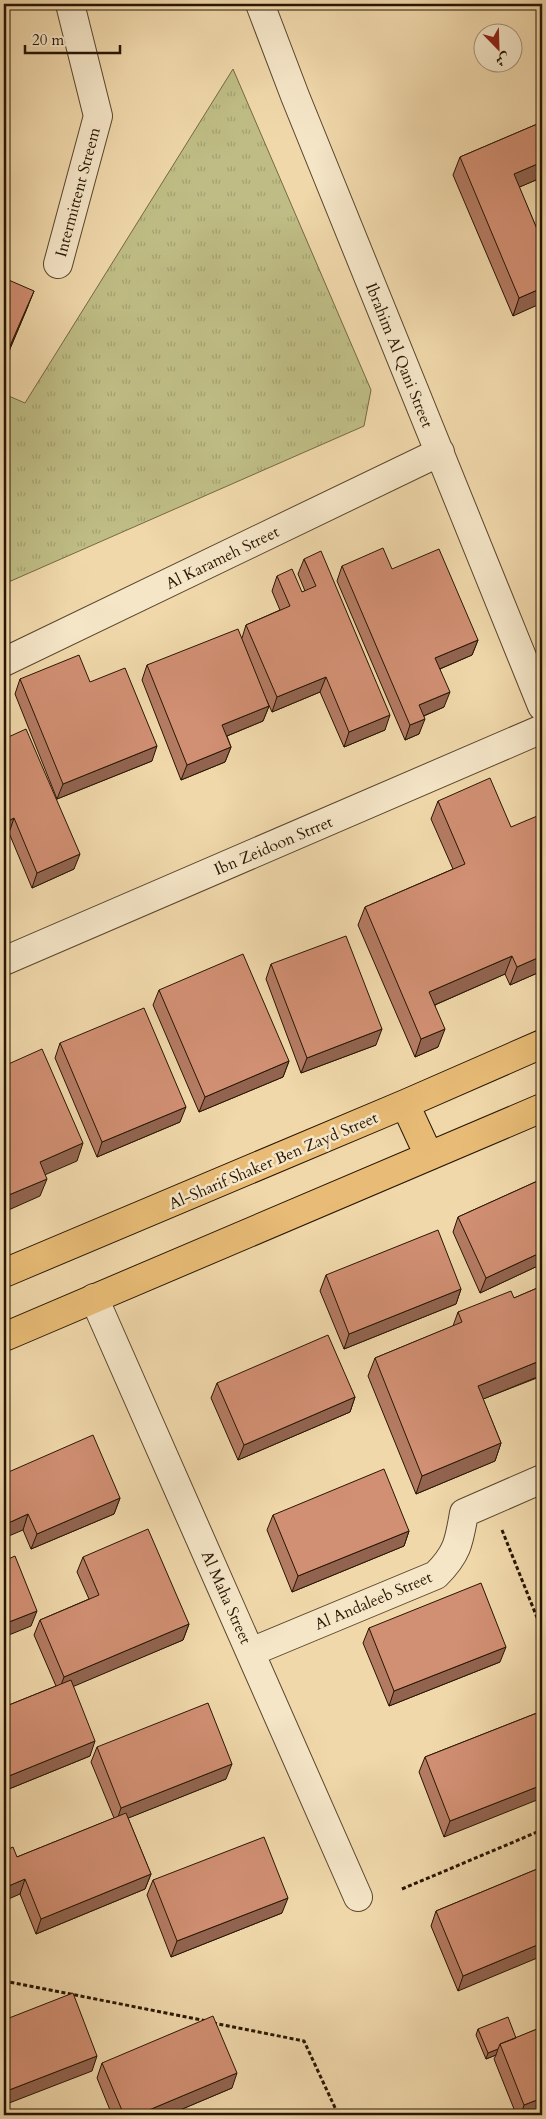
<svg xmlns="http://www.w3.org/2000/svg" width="546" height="2119" font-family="Cardo,Amiri,serif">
<defs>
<pattern id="grass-tufts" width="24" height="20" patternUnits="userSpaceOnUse" patternTransform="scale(1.25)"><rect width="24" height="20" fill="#bfbd85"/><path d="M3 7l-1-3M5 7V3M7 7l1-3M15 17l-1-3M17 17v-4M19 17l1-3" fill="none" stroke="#a4a271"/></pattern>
</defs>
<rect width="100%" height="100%" fill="#f0d8ab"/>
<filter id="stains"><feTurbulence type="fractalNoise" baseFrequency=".004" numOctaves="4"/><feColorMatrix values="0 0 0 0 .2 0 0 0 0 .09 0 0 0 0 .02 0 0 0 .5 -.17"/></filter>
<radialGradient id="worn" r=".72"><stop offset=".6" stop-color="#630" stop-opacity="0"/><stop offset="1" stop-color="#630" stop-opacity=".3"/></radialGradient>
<path fill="url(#grass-tufts)" stroke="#746a44" d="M233,69L371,390L364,426L4,584V394L25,403Z"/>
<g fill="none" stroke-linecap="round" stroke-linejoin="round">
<g stroke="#5a462c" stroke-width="30">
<path id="minor" d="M260,4L295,96L542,706
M58,264L98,116L70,4
M4,662L440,452
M4,961L542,729
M94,1298L358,1897
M251,1652L436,1575C457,1554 459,1543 464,1513L542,1479"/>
</g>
<g stroke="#281602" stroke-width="30">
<path id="primary" d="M405,1104L429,1156
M4,1273L405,1104L542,1044
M4,1337L542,1108"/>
</g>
<path stroke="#281602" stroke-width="3" stroke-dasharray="4 2.5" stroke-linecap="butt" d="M502,1530L542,1630
M402,1889L542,1830
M4,1981L207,2021
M213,2023L304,2041L337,2112"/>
<use href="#minor" stroke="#f5e6c8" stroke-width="28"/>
<use href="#primary" stroke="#e8bc76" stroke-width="28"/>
</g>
<path fill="#b47b63" stroke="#281602" d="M542,122V194L536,180L519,187L542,241L513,316L453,175L460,157Z
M4,278L28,306L4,363Z
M304,559L385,730L344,747L320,692L272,712L266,699L269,706L263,721L227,736L231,747L225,762L181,780L142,680L147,665L242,638L246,625L280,610L272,591L277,576L302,592L305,591L298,574Z
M342,566L392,569L478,640L472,655L440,669L444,707L424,716L419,734L405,740L337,581Z
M20,679L90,682L152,761L57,799L15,694Z
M4,739L74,869L32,888L9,833Z
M438,801L542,971L510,985L505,974L435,1005L438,1047L415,1057L358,925L365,907L453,869L431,819Z
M271,964L376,1045L301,1073L266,979Z
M159,990L289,1061L283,1077L199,1112L153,1005Z
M60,1043L180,1122L97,1157L55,1058Z
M542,1179V1264L480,1293L453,1232L458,1217Z
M326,1275L461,1289L456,1304L344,1349L320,1291Z
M542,1286V1376L483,1399L501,1443L495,1461L416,1494L368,1376L375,1358L453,1326L458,1312L514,1298Z
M217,1383L355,1397L350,1412L238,1460L211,1398Z
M4,1474L120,1498L114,1514L31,1549L23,1530Z
M273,1515L409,1531L404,1546L292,1592L267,1530Z
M83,1557L189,1624L183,1640L73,1686L90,1756L4,1791V1707L56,1686L34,1635L40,1620L89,1599L77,1572Z
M369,1628L500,1662L389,1706L363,1643Z
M537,1713L444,1837L419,1772L425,1757Z
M97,1747L226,1779L128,1818L151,1874L145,1889L36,1934L20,1894L17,1857L114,1818L91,1762Z
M542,1867L458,1991L431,1926L436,1911Z
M153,1880L282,1913L171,1957L147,1895Z
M542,2027V2111L532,2115L516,2114L494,2059L496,2055L486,2059L476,2035L478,2029L516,2038Z
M102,2063L232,2088L168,2115H112L97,2078Z"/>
<path fill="#926450" stroke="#281602" d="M542,162L536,180L508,192L514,174Z
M542,288V303L513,316L519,298Z
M34,291L28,306L4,363L9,348Z
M478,640L472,655L430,673L435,658Z
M326,677L320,692L272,712L277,697Z
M450,692L444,707L414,720L419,705Z
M269,706L263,721L217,740L222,725Z
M390,715L385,730L344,747L349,732Z
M425,719L419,734L405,740L410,725Z
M157,746L152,761L57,799L63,784Z
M231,747L225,762L181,780L187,765Z
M14,818L9,833L4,835V823Z
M80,854L74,869L32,888L37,873Z
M512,956L505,974L423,1010L429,992Z
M542,956V971L510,985L517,967Z
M382,1029L376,1045L301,1073L307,1058Z
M445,1029L438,1047L415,1057L421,1039Z
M289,1061L283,1077L199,1112L205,1097Z
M186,1107L180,1122L97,1157L102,1142Z
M83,1143L77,1161L33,1180L40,1162Z
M47,1179L40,1196L4,1212V1197Z
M542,1252V1264L480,1293L486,1278Z
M461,1289L456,1304L344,1349L349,1334Z
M542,1360V1375L471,1404L478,1386Z
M355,1397L350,1412L238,1460L244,1445Z
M501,1443L495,1461L416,1494L422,1476Z
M120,1498L114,1514L31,1549L37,1534Z
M28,1514L23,1530L4,1538V1525Z
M409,1531L404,1546L292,1592L298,1576Z
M37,1611L31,1626L4,1637V1624Z
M189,1624L183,1640L58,1693L64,1677Z
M506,1647L500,1662L389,1706L394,1691Z
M95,1741L90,1756L4,1791V1778Z
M232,1764L226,1779L116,1823L121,1808Z
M542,1785V1798L444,1837L450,1821Z
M151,1874L145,1889L36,1934L41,1919Z
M25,1879L20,1894L4,1901V1888Z
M288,1898L282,1913L171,1957L177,1941Z
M542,1943V1956L458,1991L463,1976Z
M498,2049L496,2055L486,2059L488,2053Z
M97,2056L92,2071L4,2105V2092Z
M237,2073L232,2088L168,2115H137Z
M542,2098V2111L532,2115H521L524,2105Z"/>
<path fill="#d18f73" stroke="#281602" d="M542,122V162L514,174L542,241V288L519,298L460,157Z
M4,278L34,291L9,348L4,346Z
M383,548L392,569L439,549L478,640L435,658L450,692L419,705L425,719L410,725L342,566Z
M321,551L390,715L349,732L326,677L277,697L246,625L290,606L277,576L292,569L302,592L316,586L304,559Z
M238,629L269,706L222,725L231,747L187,765L147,665Z
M79,655L90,682L125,668L157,746L63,784L20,679Z
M26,729L80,854L37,873L14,818L4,823V739Z
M490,778L511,827L542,814V956L517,967L512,956L429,992L445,1029L421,1039L365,907L465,864L438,801Z
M346,936L382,1029L307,1058L271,964Z
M243,954L289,1061L205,1097L159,990Z
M144,1008L186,1107L102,1142L60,1043Z
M42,1049L83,1143L40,1162L47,1179L4,1197V1066Z
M542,1179V1252L486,1278L458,1217Z
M438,1230L461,1289L349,1334L326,1275Z
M542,1286V1360L478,1386L501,1443L422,1476L375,1358L462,1322L458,1312L511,1291L514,1298Z
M328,1335L355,1397L244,1445L217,1383Z
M93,1435L120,1498L37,1534L28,1514L4,1525V1474Z
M384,1469L409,1531L298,1576L273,1515Z
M148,1529L189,1624L64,1677L40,1620L99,1595L83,1557Z
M15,1556L37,1611L4,1624V1561Z
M481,1583L506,1647L394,1691L369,1628Z
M71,1680L95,1741L4,1778V1707Z
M208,1703L232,1764L121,1808L97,1747Z
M537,1713L542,1727V1785L450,1821L425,1757Z
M126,1813L151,1874L41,1919L25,1879L4,1888V1851L13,1847L17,1857Z
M264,1837L288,1898L177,1941L153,1880Z
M542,1867V1943L463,1976L436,1911Z
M73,1993L97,2056L4,2092V2020Z
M213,2016L237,2073L137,2115H124L102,2063Z
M508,2017L516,2038L500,2044L498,2049L488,2053L478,2029Z
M542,2027V2098L524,2105L500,2044Z
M529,2109L531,2115H513Z"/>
<g text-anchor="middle" stroke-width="5" stroke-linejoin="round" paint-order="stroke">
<g font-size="16" fill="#281602" stroke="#f5e6c8">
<text transform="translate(77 192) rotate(-75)" y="6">Intermittent Streem</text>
<text transform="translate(400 355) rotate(68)" y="6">Ibrahim Al Qani Street</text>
<text transform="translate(222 557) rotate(-26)" y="6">Al Karameh Street</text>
<text transform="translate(273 845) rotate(-23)" y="6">Ibn Zeidoon Strret</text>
<text transform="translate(273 1160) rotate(-23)" y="6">Al-Sharif Shaker Ben Zayd Street</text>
<text transform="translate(227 1597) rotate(66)" y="6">Al Maha Street</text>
<text transform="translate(373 1600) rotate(-23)" y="6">Al Andaleeb Street</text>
</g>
</g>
<rect width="546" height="2119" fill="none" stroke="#f0d8ab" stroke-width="20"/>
<rect x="5" y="5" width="536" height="2109" fill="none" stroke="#281602" stroke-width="2.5"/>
<rect x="10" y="10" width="526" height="2099" fill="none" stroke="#281602"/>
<g transform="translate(498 48) rotate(157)"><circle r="24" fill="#f5e6c8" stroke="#a39379"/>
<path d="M0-4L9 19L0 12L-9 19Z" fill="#8f2418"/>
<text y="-8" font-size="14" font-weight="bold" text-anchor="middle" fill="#281602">ش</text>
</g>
<path d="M25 45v8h95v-8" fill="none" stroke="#281602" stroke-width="2.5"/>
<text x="32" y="45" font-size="15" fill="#281602" stroke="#f5e6c8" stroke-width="4" paint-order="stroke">20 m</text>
<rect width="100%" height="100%" filter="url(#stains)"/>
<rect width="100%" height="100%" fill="url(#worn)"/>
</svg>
